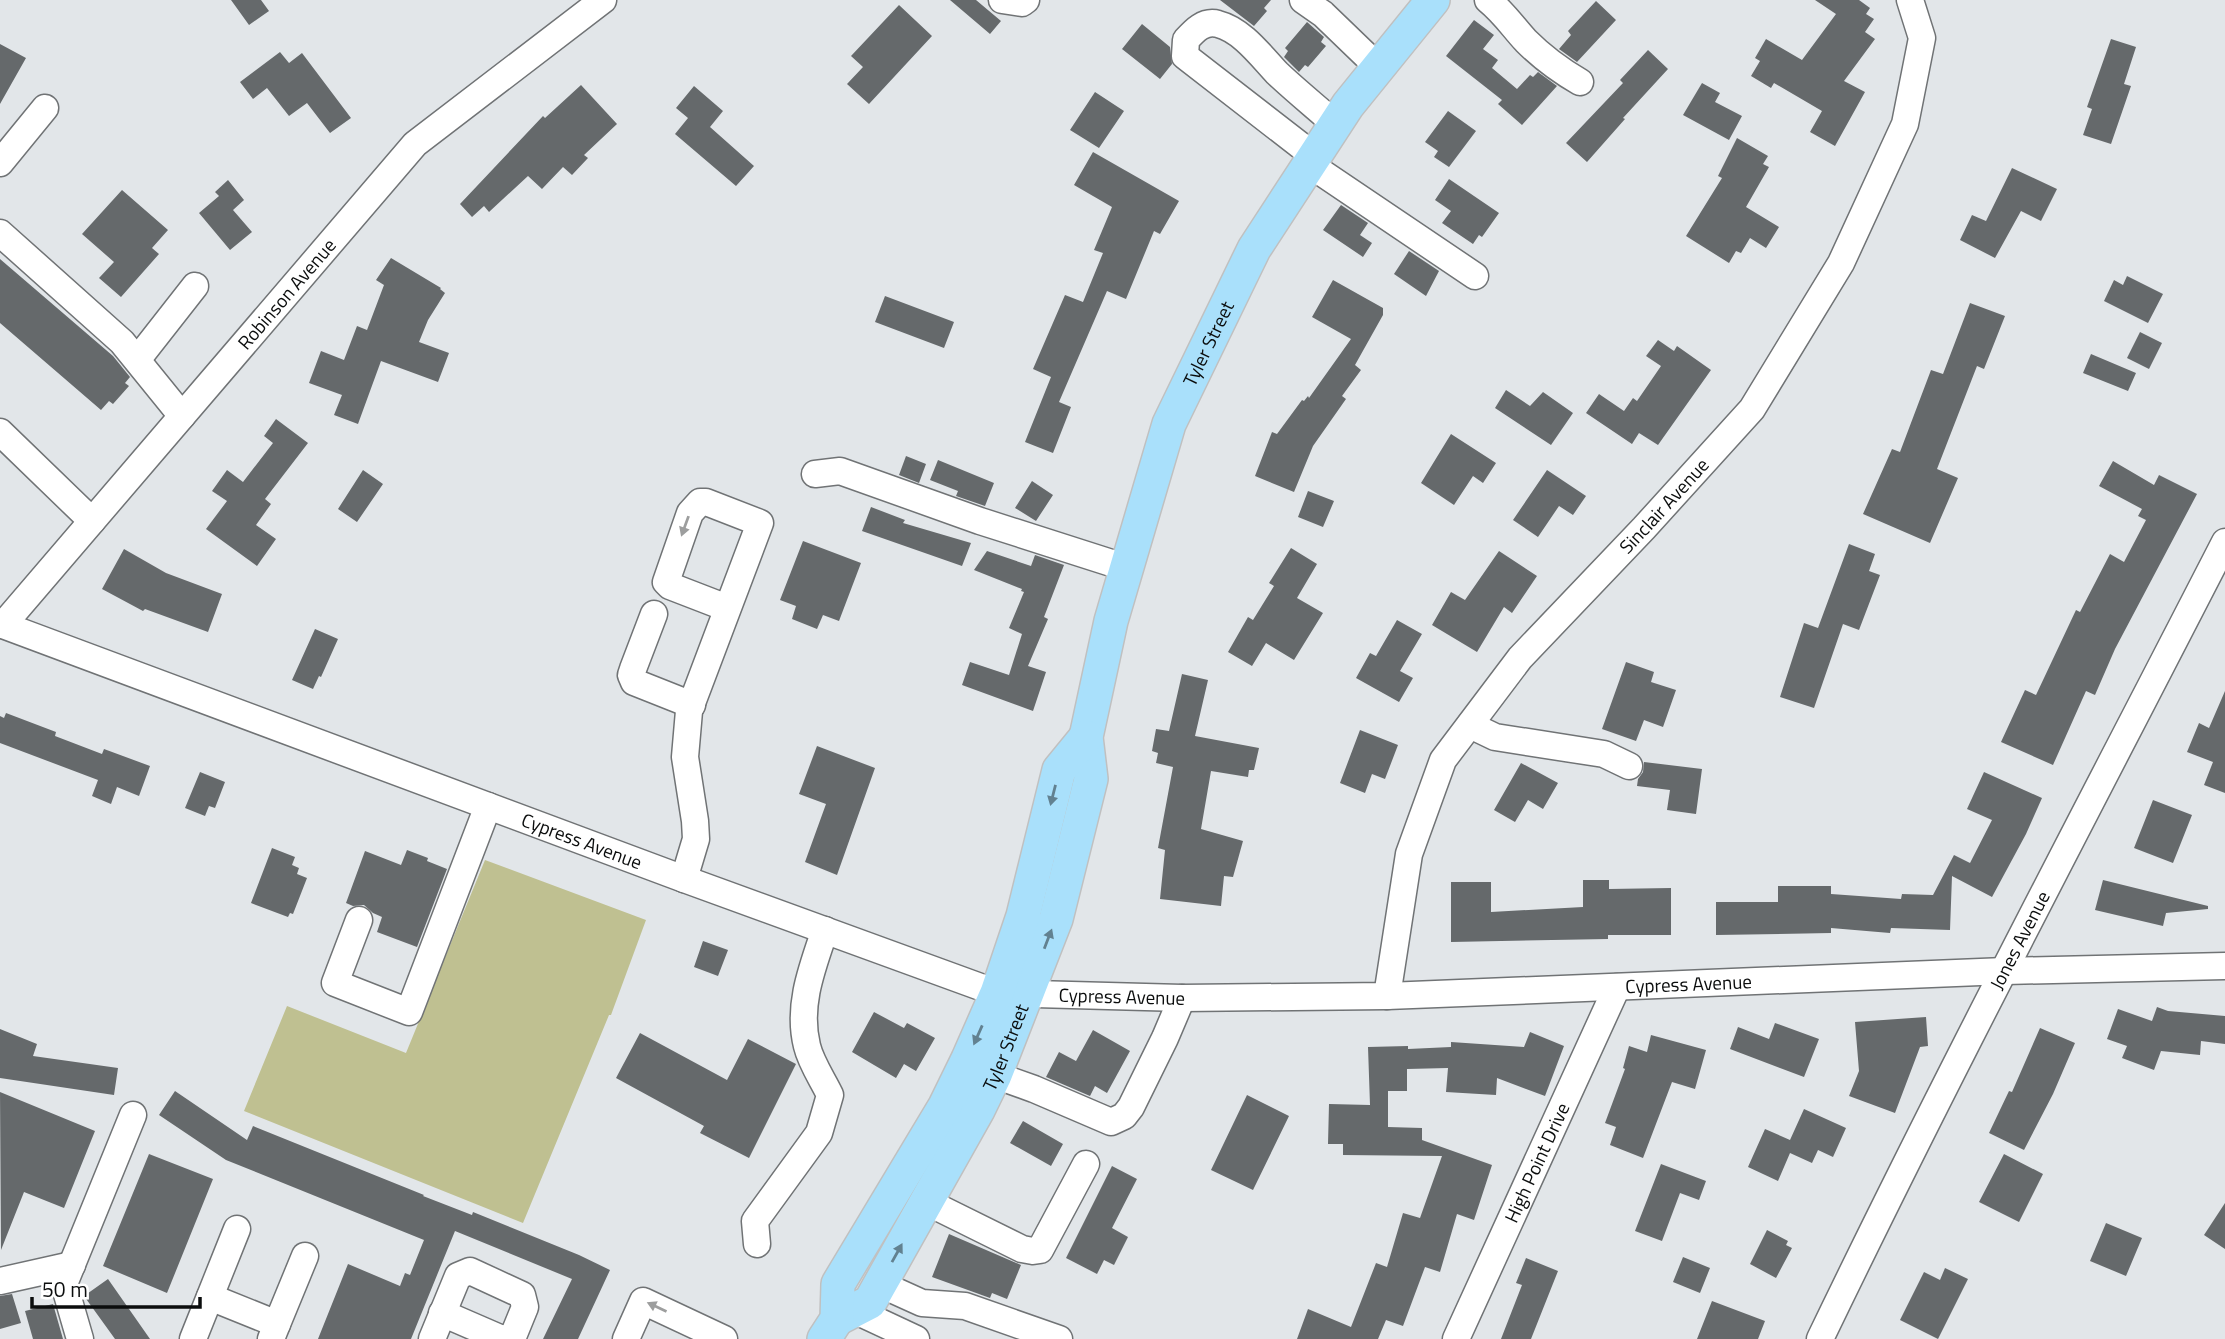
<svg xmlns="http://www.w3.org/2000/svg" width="2225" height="1339" font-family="'Titillium Web',sans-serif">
<rect width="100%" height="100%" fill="#e2e6e9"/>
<path fill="#bfc091" d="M485,860L646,920L611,1015H609L523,1223L244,1111L287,1006L406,1053Z"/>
<path fill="#65696b" d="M231,0H261L269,11L249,25Z
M950,0H976L1001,21L990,34Z
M1220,0H1271L1264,8L1267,11L1254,26Z
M1815,0H1859L1870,8L1866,14L1874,19L1865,32L1875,39L1844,81L1865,92L1835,146L1810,132L1822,111L1774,83L1771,88L1751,76L1760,61L1755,58L1766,39L1802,60L1836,14Z
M1596,1L1616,20L1577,62L1559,49L1571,35L1568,31Z
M899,5L932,36L869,104L847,84L863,67L851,56Z
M1474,20L1494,35L1483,49L1498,60L1492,68L1517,89L1530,75L1533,77L1538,72L1557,86L1522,125L1498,104L1502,100L1446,56Z
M1307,22L1324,37L1321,42L1326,46L1308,67L1305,65L1299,72L1284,57L1288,51L1285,48Z
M1142,24L1170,47L1172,64L1160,79L1122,49Z
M2111,39L2136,47L2124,84L2131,86L2111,144L2083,135L2092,109L2087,107Z
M0,44L26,58L0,104Z
M1648,50L1668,69L1623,118L1625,119L1587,162L1566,143L1623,83L1620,80Z
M280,52L289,63L302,53L351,118L330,133L307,103L289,116L267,88L253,99L240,82Z
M1702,83L1720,93L1715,102L1742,116L1729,140L1683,115Z
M581,85L617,124L584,155L588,158L572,175L563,167L542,189L528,176L489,212L484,206L472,217L460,204L543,116L545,118Z
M694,86L723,111L710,127L754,166L736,186L675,134L688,118L676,108Z
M1095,92L1124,111L1099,148L1070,130Z
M1448,111L1476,131L1449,167L1434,157L1438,151L1425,142Z
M1737,138L1768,156L1763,164L1769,167L1746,207L1779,227L1766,248L1750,238L1741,253L1736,251L1729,263L1686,236L1722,178L1718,176Z
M1093,152L1179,201L1160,234L1154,231L1126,299L1107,291L1059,402L1071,407L1053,453L1025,442L1051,377L1033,369L1065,295L1083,302L1103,253L1094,250L1112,207L1074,185Z
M2012,168L2057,189L2041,221L2021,211L1995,258L1960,240L1972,215L1986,221Z
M1449,179L1499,213L1482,237L1479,235L1473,244L1442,223L1451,211L1435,200Z
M228,180L244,200L233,210L252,232L230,250L199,213L219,196L215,192Z
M122,190L168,230L152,248L159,254L121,297L99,278L114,262L82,234Z
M1341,205L1368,223L1360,235L1372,243L1363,257L1323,230Z
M1409,251L1439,271L1426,296L1394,274Z
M391,258L441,288L440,289L445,293L428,320L419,342L449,353L438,382L381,361L358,424L334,415L342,395L309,383L321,351L344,360L357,326L367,330L384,285L376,280Z
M0,259L113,356L130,377L125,383L129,386L113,404L109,401L101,410L0,323Z
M2127,276L2163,294L2148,323L2104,301L2114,280L2123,285Z
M1333,280L1383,308V315L1355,365L1361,370L1342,396L1346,399L1313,446L1294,492L1255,476L1272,432L1277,434L1302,400L1304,401L1308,396L1309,398L1351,339L1312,317Z
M885,296L954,322L944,348L875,322Z
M1970,303L2005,316L1984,369L1977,366L1937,469L1958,478L1930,543L1863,514L1892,449L1900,452L1931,370L1943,374Z
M2140,332L2162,343L2149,369L2127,358Z
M1658,340L1674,351L1677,346L1711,370L1658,445L1639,433L1632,444L1586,413L1599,394L1624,411L1633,398L1637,401L1661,366L1646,356Z
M2091,354L2136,373L2128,391L2083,373Z
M1506,390L1530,406L1543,392L1573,413L1551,445L1495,408Z
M276,419L308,443L265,499L271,504L256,525L276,539L257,566L206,529L227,501L212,491L227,470L243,482L273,443L264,436Z
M1451,434L1496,463L1483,483L1473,476L1454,505L1421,483Z
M906,456L926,464L919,483L899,475Z
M938,460L994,483L985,506L956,496L958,491L930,480Z
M2113,461L2154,485L2159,475L2197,494L2115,649L2095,695L2086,691L2053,765L2001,742L2025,690L2036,695L2076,610L2080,612L2110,554L2124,562L2146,520L2138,516L2142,509L2099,486Z
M363,470L383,484L357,522L338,509Z
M1547,470L1586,496L1573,515L1559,506L1538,537L1513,520Z
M1032,481L1053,495L1036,521L1015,508Z
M1308,491L1334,501L1323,527L1298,517Z
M871,507L905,520L903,523L971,543L962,566L862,531Z
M803,541L861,563L839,621L823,615L817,629L792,619L796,606L780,600Z
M1849,544L1875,554L1869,571L1880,575L1859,630L1843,624L1814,708L1780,697L1804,623L1818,628Z
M1291,548L1317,564L1297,598L1323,613L1294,660L1266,643L1252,666L1228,652L1248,617L1253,620L1274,586L1269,583Z
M124,549L166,573L222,594L208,632L145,609L143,611L102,589Z
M987,551L1031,566L1035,555L1064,565L1044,617L1048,619L1028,666L1046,672L1033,711L962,685L970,662L1009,675L1022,634L1009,628L1024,592L1021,591L1022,589L974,570Z
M1499,551L1537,576L1512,613L1504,607L1477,652L1432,625L1451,592L1465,600Z
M1397,620L1422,634L1400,671L1413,678L1399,702L1356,678L1370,653L1376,656Z
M315,629L338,639L321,677L319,676L313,689L292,680Z
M1626,662L1654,672L1651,682L1676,690L1663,727L1644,720L1636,741L1602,729Z
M1182,674L1208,680L1195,736L1259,748L1254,770H1249L1248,777L1211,771L1201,829L1243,841L1233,877L1224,876L1221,906L1160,899L1165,850L1158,848L1173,767L1156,763L1158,753L1152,751L1156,729L1169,731Z
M2225,691V793L2204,785L2213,762L2187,752L2199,723L2209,728Z
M6,713L56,732L55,736L102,754L104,749L150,766L139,796L117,787L111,804L92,796L98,780L0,743V716L4,718Z
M1360,730L1398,745L1385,779L1372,774L1365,793L1340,783Z
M817,746L875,768L837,875L805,862L826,804L799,794Z
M1644,762L1702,769L1696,814L1667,810L1670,790L1637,786L1638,779L1643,772Z
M1521,763L1558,783L1543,809L1528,800L1515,822L1494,810Z
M200,772L225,782L215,808L209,806L205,816L185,808Z
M1984,772L2042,798L2026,834L1992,897L1952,876L1950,930L1891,928L1890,933L1831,928V933L1716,935V902H1778V886H1831V894L1901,899L1902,894L1933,895L1954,855L1970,863L1992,820L1967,809Z
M2153,800L2192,815L2173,863L2134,848Z
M272,848L295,857L292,865L299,868L297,874L307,878L293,914L290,913L288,917L251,903Z
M407,850L428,858L427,861L447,869L417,947L377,932L382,917L373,913L364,905L353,906L346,903L365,851L401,865Z
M1583,880H1609V889L1671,888V935H1608V939L1451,942V882H1491V912L1583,907Z
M2103,880L2208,906V909L2166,913L2163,926L2095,910Z
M703,941L728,950L718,976L694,967Z
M2157,1007L2168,1011L2225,1016V1044L2201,1041L2200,1055L2161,1051L2154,1070L2122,1058L2127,1046L2107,1039L2118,1009L2152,1021Z
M874,1012L904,1028L907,1023L935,1038L916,1071L904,1064L896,1078L852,1052Z
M1926,1017L1928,1046L1920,1047L1895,1113L1849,1096L1859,1071L1855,1022Z
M1775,1023L1819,1039L1804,1077L1730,1049L1738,1027L1769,1039Z
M2040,1028L2075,1043L2053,1094L2024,1150L1989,1133L2009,1091L2012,1092Z
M0,1029L37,1044L33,1056L118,1068L114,1095L0,1078Z
M1093,1030L1130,1051L1107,1093L1095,1086L1090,1096L1046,1077L1059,1052L1076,1061Z
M1530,1032L1564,1046L1545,1096L1497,1078L1496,1095L1446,1092L1448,1068L1407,1069V1091H1388V1127L1422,1128V1140L1492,1165L1474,1220L1457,1214L1440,1272L1425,1267L1403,1326L1386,1320L1378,1339H1297L1308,1309L1351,1327L1376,1263L1387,1267L1403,1213L1420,1218L1442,1156L1343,1155V1144H1328L1329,1104L1370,1105L1368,1047L1408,1046V1049L1451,1047V1042L1524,1047Z
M640,1033L727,1080L748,1039L796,1064L749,1158L700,1133L704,1126L616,1078Z
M1651,1035L1706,1050L1695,1089L1672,1082L1643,1158L1610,1145L1616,1127L1605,1123L1625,1069L1623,1068L1629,1046L1647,1052Z
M175,1091L247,1140L253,1126L424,1195L423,1196L472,1215L473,1212L579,1255L610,1270L578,1339H543L572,1279L455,1231L411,1339H318L348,1264L400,1286L405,1273L410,1275L424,1240L226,1160L159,1115Z
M0,1092L95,1131L64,1208L24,1192L1,1250Z
M1247,1095L1289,1116L1253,1190L1211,1170Z
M1804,1109L1846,1128L1833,1157L1818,1150L1812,1163L1790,1153L1778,1181L1748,1167L1765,1129L1790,1140Z
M1023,1121L1063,1144L1051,1166L1010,1143Z
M149,1154L213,1179L167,1293L103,1266Z
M2004,1154L2043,1174L2019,1222L1979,1202Z
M1661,1164L1706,1181L1699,1200L1680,1193L1662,1241L1635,1231Z
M1112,1166L1137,1179L1112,1228L1128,1237L1114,1265L1104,1260L1097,1274L1066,1258Z
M2225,1203V1249L2204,1235Z
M2106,1223L2142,1238L2126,1276L2090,1261Z
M1767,1230L1788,1241L1786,1245L1792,1248L1776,1278L1750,1264Z
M949,1234L1021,1265L1007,1299L992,1293L990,1298L932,1277Z
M1683,1257L1710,1268L1700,1293L1673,1282Z
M1526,1258L1558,1271L1531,1339H1501L1522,1285L1516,1283Z
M1945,1268L1968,1279L1938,1339L1900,1320L1924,1272L1940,1280Z
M108,1279L150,1339H115L84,1296Z
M12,1294L21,1323L0,1329V1296Z
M1712,1301L1765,1321L1758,1339H1697Z
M53,1304L63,1339H33L25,1311Z"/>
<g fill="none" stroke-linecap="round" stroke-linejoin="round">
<g stroke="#707375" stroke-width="29">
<g id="minor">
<path d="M1002,0L1022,3L1026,0"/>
<path d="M1303,0L1323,14L1378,67"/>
<path d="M1488,0C1504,13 1513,27 1526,41C1541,56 1561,71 1580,82"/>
<path d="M1314,156L1185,56L1186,40C1194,31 1204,20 1218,24C1242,30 1261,56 1277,73C1296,91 1316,107 1335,124"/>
<path d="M0,163L45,108"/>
<path d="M1309,164L1475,276"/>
<path d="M0,233L122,342L182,416"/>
<path d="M137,360L195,286"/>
<path d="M0,432L92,521"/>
<path d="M815,474L840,471L980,521L1127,568"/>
<path d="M654,614L633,669L631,675L634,682L692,705"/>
<path id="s1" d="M0,624L684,879L997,993L1182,998L1387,996L2005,971L2225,966"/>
<path id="s2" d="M3,625L415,144L603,0"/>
<path d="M1470,725L1495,737L1604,754L1629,766"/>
<path d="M684,879L696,839L695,821L685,757L689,711L760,523L706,502H700L690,513L666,582L670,586L727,608"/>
<path d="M359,920L335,983L409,1012L488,806"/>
<path id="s3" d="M1387,996L1409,854L1443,760L1520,658L1644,528L1752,409L1841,263L1905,124L1922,38L1910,0"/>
<path d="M995,1075L1034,1089L1111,1122L1124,1116L1131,1107L1165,1038L1182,998"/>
<path d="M925,1201L1022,1249L1033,1251L1040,1250L1086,1164"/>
<path d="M757,1244L755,1221L819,1133L830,1095C823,1080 811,1063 807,1046C797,1006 812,968 825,930"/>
<path d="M0,1281L72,1265"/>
<path d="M880,1284L922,1303L965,1306L1059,1339"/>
<path d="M210,1297L277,1324L271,1339"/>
<path d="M854,1310L916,1339"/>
<path d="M442,1313L502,1339"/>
<path d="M277,1324L305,1256"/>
<path d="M80,1339L64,1284L133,1115"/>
<path d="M193,1339L237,1229"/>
<path d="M432,1339L458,1276L470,1271L522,1295L525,1307L514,1334L505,1339"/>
<path d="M626,1339L643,1301L724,1339"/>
<path id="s4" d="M1456,1339L1617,987"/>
<path id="s5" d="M1820,1339C1949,1071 2089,807 2225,542"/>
</g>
</g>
<g stroke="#c0c0c0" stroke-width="36">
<g id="major">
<path id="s6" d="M837,1319L870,1302L978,1110L995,1075L1056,919L1091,779L1086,737L1111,621L1169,424L1254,249L1348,105L1433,0"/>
<path d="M824,1339L837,1319L838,1284L945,1106L968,1059L997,993L1023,916L1059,770L1086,737"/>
</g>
</g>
<use href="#minor" stroke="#fff" stroke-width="26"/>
<use href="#major" stroke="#a9e0fb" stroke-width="33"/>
</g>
<defs><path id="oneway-solid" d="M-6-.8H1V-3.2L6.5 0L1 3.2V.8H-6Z" transform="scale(1.75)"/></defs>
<g fill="#9d9e9e">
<use href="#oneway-solid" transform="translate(685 526) rotate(110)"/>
<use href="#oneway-solid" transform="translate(657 1307) rotate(-155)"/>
</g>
<g fill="#628190">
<use href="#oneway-solid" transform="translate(1053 795) rotate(104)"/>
<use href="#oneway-solid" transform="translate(1048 939) rotate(-69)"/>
<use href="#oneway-solid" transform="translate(978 1035) rotate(114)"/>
<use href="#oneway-solid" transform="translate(897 1253) rotate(-61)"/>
</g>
<g text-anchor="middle" stroke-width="6" stroke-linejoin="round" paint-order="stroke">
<g font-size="19" fill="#0b0d0d" stroke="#fff">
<text dy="7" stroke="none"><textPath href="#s2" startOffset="436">Robinson Avenue</textPath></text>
<text dy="7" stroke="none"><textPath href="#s6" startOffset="1064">Tyler Street</textPath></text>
<text dy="7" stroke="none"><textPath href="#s3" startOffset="581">Sinclair Avenue</textPath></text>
<text dy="7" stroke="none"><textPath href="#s1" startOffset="621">Cypress Avenue</textPath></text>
<text dy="7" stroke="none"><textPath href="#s5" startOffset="446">Jones Avenue</textPath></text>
<text dy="7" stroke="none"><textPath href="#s1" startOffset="1755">Cypress Avenue</textPath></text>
<text dy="7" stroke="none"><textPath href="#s1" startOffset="1188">Cypress Avenue</textPath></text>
<text dy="7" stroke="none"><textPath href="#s6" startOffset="326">Tyler Street</textPath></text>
<text dy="7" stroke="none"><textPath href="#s4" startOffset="194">High Point Drive</textPath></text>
</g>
</g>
<path d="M32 1297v10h168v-10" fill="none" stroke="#0b0d0d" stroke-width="3.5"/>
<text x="42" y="1297" font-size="21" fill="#0b0d0d" stroke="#ffffff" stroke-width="5" paint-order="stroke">50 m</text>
</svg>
